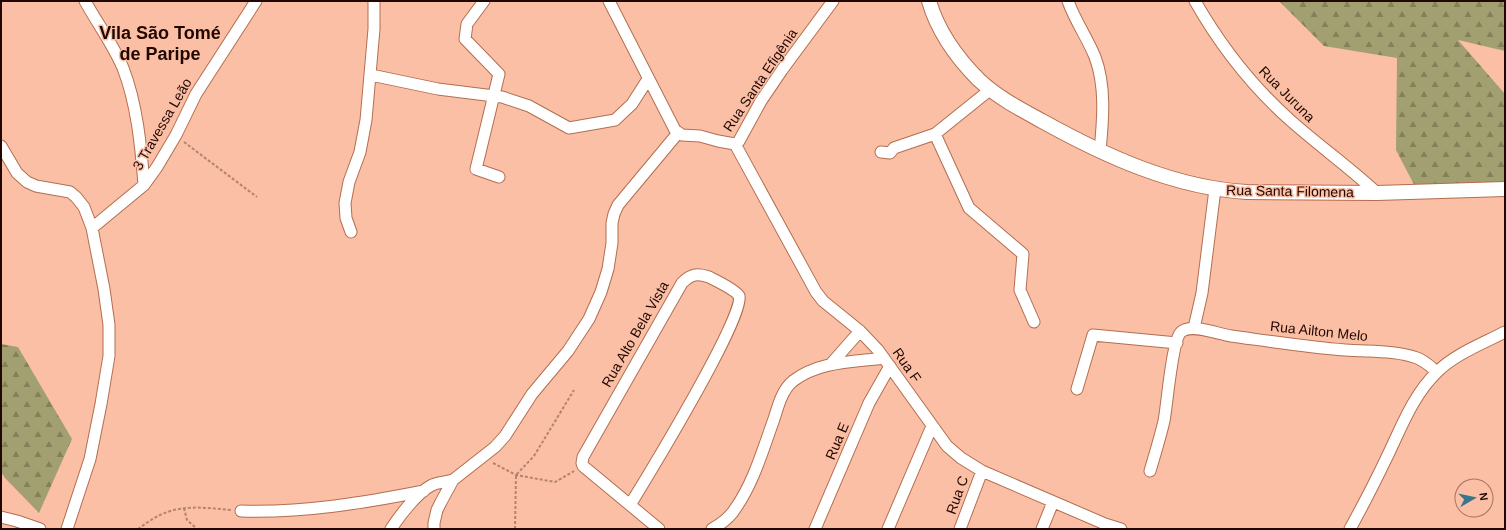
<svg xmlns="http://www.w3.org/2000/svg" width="1506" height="530" font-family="Arial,sans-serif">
<defs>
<pattern id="forest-firs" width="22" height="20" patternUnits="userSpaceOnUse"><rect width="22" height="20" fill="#a29f71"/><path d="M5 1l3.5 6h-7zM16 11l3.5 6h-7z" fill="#84805a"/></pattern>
</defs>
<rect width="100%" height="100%" fill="#fbbfa5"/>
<path fill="url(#forest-firs)" d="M1279,1H1505V51L1458,40L1505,94V195L1420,196L1396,150L1397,58L1324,46Z
M1,344L18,347L72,439L39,513L5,478L1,472Z"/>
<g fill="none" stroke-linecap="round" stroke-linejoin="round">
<g stroke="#b36e50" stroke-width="13">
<path id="minor" d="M85,1C97,23 113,44 123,68C137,104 141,146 144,185
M484,1L467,24L465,39L499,74L476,169L499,177
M609,1L675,130L682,135L700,136L718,141L735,144L739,141L761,101L782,70L833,1
M1068,1C1075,21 1087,37 1095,57C1106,86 1103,120 1100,151
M1195,1C1220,45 1252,86 1290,120C1318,145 1349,167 1377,193
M371,75L438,89L502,97L529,106L569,128L615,120L632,104L648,79
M935,134L969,208L1023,254L1020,290L1034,322
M735,144L816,292L823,301L860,331L878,350L947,446L961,458L982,471L1105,524L1121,529
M1,146L17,173L27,182L36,186L70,192L76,197L84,207L92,228L104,289L109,325V356L101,404L90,459L67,529
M881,152L890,153L894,148L935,134L991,89
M92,228L144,185L157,167L176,135L196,94L256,1
M351,232L346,218L345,203L349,182L360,152L366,120L374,29V1
M1194,328L1202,293L1215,189
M831,364L860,331
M1077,389L1093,335L1177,343
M1150,471C1155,454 1160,438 1164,421C1167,406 1172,340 1181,332C1191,323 1218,334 1231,336C1268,341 1307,347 1345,350C1369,352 1395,350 1417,358C1425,361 1431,367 1437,372
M630,505C646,479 746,315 739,296C736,290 715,280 709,277C697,273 691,274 682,283L583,457L582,463L583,466L659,529
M241,511C303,513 363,503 424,491
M1,517L17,521L40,529
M391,529C400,515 417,493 432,485C438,482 447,482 453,480
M434,529V523L437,510L441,502L453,480L495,447L505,436L532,394L568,351L589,319L601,292L608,269L612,243V223L614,214L618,205L678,133
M712,529C721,524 730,517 735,509C754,482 763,449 774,419C778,406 782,390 793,381C819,361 853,362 884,358
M815,529L869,403L890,366
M888,529L932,426
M960,529L982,471
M1042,529L1053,502
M1350,529C1362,507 1374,484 1385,461C1400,431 1412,396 1437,372C1455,354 1482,344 1505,332"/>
</g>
<g stroke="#b36e50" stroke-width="16">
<path id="major" d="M929,1C938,32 957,58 979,80C997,97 1020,109 1042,121C1105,156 1175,188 1247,192L1377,193L1505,189"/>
</g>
<path stroke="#b48370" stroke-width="2" stroke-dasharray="3 2" stroke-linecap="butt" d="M184,142L257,197
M493,463L516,475L555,482L574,471
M184,508L187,520L197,529
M138,529C145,524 152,519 160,515C183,504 207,508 231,510
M515,529L516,475L534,456L574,390"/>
<use href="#minor" stroke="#fff" stroke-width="11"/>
<use href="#major" stroke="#fff" stroke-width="14"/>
</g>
<g text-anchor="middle" stroke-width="3" stroke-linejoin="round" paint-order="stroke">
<g font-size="14" fill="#210700" stroke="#fbbfa5">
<text transform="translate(760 80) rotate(-56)" y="5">Rua Santa Efigênia</text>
<text transform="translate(1287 94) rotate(45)" y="5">Rua Juruna</text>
<text transform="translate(162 124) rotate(-60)" y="5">3 Travessa Leão</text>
<text transform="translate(1290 191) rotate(1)" y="5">Rua Santa Filomena</text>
<text transform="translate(1319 331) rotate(6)" y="5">Rua Ailton Melo</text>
<text transform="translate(635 334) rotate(-60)" y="5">Rua Alto Bela Vista</text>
<text transform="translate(907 365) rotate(55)" y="5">Rua F</text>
<text transform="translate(837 441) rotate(-67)" y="5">Rua E</text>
<text transform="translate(957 495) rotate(-70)" y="5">Rua C</text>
</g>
<g font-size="18" font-weight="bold" fill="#210700" stroke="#fbbfa5">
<text x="160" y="39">Vila São Tomé<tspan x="160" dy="21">de Paripe</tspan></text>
</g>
</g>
<rect width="1506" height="530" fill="none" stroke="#210700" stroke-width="4"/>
<g transform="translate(1474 498) rotate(81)"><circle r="19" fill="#fbbfa5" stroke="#a47563"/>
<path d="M0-3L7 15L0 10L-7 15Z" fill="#39768c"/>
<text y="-6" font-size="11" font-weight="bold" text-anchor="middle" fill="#210700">N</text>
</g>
</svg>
